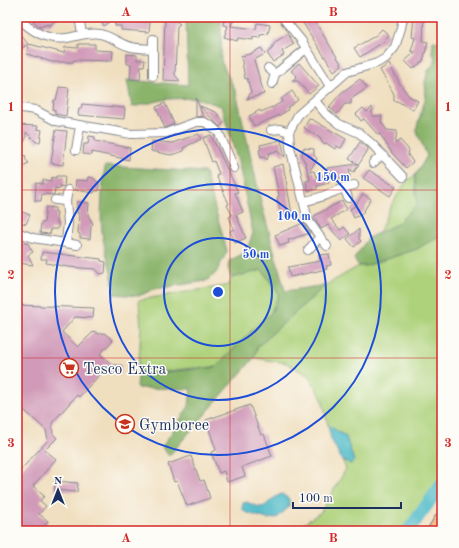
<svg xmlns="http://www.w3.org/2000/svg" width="459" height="548" font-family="'Old Standard TT',serif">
<rect width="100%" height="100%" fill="#fdfcf7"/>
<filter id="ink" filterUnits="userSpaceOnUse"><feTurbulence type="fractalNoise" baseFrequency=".025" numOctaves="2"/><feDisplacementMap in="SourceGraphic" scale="8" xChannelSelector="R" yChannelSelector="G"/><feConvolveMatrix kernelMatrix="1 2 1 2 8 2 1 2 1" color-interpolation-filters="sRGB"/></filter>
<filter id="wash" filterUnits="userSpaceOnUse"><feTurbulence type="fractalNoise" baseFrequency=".012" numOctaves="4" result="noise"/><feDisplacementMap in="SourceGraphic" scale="16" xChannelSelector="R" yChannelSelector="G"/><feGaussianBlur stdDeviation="0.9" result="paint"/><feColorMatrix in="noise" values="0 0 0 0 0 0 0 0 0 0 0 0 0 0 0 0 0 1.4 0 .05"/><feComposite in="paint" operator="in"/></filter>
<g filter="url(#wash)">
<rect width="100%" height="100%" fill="#f0dfbf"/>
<path fill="#aed27b" stroke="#64806c" d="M442,100V185L415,176L417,204L397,224L379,233L389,209L407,180L415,176L427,156Z
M442,234V482L421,510L400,531H293L321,512L346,469L342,460L351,464L354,461L346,437L328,425L322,399L309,376L287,363L254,358L258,346L326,285L359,266H365L417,249Z
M262,270L279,294L271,313L243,339L216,367L192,368L138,375L141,328L139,300L229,285L231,278Z"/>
<path fill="#8ab46b" stroke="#527264" d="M186,17H221V61L236,92L262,206L285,291L326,285L258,346L254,358L169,456L162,447L189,406L191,389L137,388L138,375L216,367L243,339L271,313L279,294L262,270L231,278L228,268L229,261L246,252L253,233L239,165L221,106L196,98L167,99L132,107L127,80L188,85Z
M433,41L442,42V234L417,249L365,266H359L354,259L368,238L397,224L417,204L415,176L427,156L416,130L426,96L425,82L428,71L436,60L432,52Z
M105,166L205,172L227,251L216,273L206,281L154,289L139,296L114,294C113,271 105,254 102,233C100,211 102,188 105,166Z
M417,515L421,523L415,531H400Z"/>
<path fill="#4dbac7" stroke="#347492" d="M328,425L346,437L354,461L351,464L342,460L331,439Z
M282,494L289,499V507L277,518L267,519L245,512L242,508L243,503L246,502C250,503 257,507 261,507C267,507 273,496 282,494Z"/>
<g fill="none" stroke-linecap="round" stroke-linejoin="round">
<path stroke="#4dbac7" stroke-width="13" d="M408,531L442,484"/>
</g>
<g id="blocks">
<path fill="#d09ab8" d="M34,17H59L49,26L48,24L40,27L33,21Z
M97,17H115L104,26Z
M165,17H176V21L180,24L177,26L175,75L180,81L163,80Z
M224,17H235L231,26L256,29L257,23L270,25L268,34L260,35V38L253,37V40L238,38L237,41L224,37L228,26L223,25Z
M299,17H312L342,65L334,71Z
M414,17H424L423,41L428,42L423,61L413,69L405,61L415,52L411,51L415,38L412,37Z
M115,19L150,21L149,32L121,30V26H115Z
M382,29L389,35L383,42L360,57L354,48L375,36Z
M20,34L28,44L17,52V37Z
M288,34L294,44L282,51L284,55L273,62L267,53L271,50L275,42Z
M29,44L64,53L65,47L78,48V44H95V50L113,51L112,61L74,60L73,62H52L27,54Z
M261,48L265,54L254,60L264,94L247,99L251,92L247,78L245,79L241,56L250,54Z
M127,54L137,55V60H145L144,66H141L140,80L130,79L131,64H127Z
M299,63L319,86L309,94L298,81H292L297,76L291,71Z
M389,64L400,84L409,96L418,101L413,110L397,101H394V94L380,70Z
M360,79L367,88L351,99V104H345L337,114L329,107L341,93Z
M59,87L69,88L66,116L55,114V110H53L54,100H56Z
M292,91L298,100L287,108L288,110L280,115L254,126L249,116L260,110L261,112L272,107V108L283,101L281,99Z
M196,98L203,116L196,117Z
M165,103L174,124L165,128L156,107Z
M82,104L125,108L124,119L78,115L79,109H81Z
M200,106L216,112L224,122L220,127Z
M372,107V116H382L381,122L387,130L397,131L395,144L400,140L409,150L408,155L413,162L406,168L392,153L380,134L378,135L364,119L361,121L356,114L363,108L367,112Z
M309,119L313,120L346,139L341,148L336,146L335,149L326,143L323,144L320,138L304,128Z
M17,125L38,126L37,129L42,130L40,142H36L26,132V139L23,143L20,138L17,137Z
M56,130L67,131L63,165L51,163Z
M199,134L201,139L183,148L184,151L171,155L151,151L152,141L172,143Z
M211,135L238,192L235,193L243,212L236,215L246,238L235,243L230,231L234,229L229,217L232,215L227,205L229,204L216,175L219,174L214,161L212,162L203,138Z
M89,136L95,137V141L130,148L129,160L92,152V155L83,154L84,144H88Z
M281,140L285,157L277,151L269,153L267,160L264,157L261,158L259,150L261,149L260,145Z
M360,142L368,148V150L354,172L349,169L350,177L329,179L327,168L358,164L349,159Z
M303,148L314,149V155L317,159L309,172L314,171L316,177L327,174L329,183L317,186V189L308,191L306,181L310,180L305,161H304L302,156Z
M17,154L26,156L25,159L29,163L17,168Z
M283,164L292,214L282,216L277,199L279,195L273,167Z
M369,170L396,187L390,196L363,178Z
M56,176H65L64,187L60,186V189L55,188L54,195L42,194L41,201H35L36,183L43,184V180L51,181L52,177L56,178Z
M88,177L93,178L99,183V191H94V193L75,190L76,180L87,181Z
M363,194L371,199L362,214L354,218L350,209L355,206Z
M342,201L347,209L331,219L340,230L344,227L350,234L341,241L328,225L321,229L314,216Z
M77,202L89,203L88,215L93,224L91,226L90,239L80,238V234L78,233L79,213H77Z
M46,207L55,208V212H57L56,222H58V229H51L50,234L40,233L41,223H44Z
M20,211L30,215L26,224L19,222Z
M303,223L310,233L288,240L289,243L280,246L275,235Z
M359,229V239L361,241L354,247L347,239Z
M17,241L29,244V246L33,252L28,255L33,265L17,263Z
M42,252L101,259V261L106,262L105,273L100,274L96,269L68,267L46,263L47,259H41Z
M329,254L331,265L326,266L327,269L290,277L288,267L320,261L319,255Z
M17,305L94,308L93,318L75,317L62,332L78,347L94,331L98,334L104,333L113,340L100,354L113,365H121V373H108L104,370L79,397L77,395L52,423L53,434L57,438L45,450L56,459L33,486L44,496L40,501L46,506L39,514L48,521L40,531H17V474L48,440L46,430L17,404L22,400L17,396Z
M250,405L261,435L264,434L272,456L242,467L245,476L227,482L224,471L219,473L211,452L216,450L206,420Z
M191,456L200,481L204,480L210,498L187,506L177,481L174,482L168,464Z
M55,481L78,483L77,492L54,490Z"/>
</g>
</g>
<g filter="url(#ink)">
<use href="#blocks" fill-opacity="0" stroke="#86878e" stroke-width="1"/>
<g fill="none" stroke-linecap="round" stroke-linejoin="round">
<g stroke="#86878e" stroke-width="10">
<path id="street" d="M18,17C30,31 48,41 67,38C79,36 88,32 100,34C111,36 118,43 128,46C136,49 145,48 153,49
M79,17L82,34
M282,17L301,40L330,86
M268,68L275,74
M153,76V39
M272,84L275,74L306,49
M316,102L326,114L339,124L359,133L372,144L403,177
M17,109L22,108L35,110L56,121L131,134L166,133L196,122H204L210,125L219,133L234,168
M271,130L280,129L289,132
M76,150L80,126
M373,163L382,155
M344,187L348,198
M66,201L68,190
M304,201C322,199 337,189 354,185
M17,232L33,238L66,243L68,223L66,201L55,200
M320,237L327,246
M66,243L77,245
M308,250L320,237L308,220L290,147L289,132L298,115L347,72L377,63L386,58L395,47L401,28L403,17"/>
</g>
<g stroke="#86878e" stroke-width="18">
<path id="highway" d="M436,531L442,521"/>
</g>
<use href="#street" stroke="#fff" stroke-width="8"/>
<use href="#highway" stroke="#fabc8b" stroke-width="16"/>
</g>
</g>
<path fill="none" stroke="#d62828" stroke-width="1" stroke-opacity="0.55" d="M230,17V531M17,190H442M17,358H442"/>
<g fill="none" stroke="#1d4ed8" stroke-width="2">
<circle cx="218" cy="292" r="54"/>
<circle cx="218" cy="292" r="108"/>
<circle cx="218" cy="292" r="163"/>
</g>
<defs>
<g id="supermarket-ring" transform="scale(1)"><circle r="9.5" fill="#fdfcf7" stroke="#c8321e" stroke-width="1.5"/><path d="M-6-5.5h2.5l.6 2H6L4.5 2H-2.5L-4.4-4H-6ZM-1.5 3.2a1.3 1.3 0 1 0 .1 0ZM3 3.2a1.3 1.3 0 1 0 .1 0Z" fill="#c8321e"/></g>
<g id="school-ring" transform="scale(1)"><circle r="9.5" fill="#fdfcf7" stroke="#c8321e" stroke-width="1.5"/><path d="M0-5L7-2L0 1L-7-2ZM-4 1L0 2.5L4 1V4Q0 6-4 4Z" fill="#c8321e"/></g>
</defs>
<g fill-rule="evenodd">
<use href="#supermarket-ring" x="69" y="368"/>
<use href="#school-ring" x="125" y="424"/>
</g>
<g text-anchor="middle" stroke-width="3" stroke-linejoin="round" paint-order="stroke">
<g font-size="16" fill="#1b2f5e" stroke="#fdfcf7" text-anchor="start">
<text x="83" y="374">Tesco Extra</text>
<text x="139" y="430">Gymboree</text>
</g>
</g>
<circle cx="218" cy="292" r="6" fill="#1d4ed8" stroke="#fdfcf7" stroke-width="2"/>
<g font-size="12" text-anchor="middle" font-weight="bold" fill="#1d4ed8" stroke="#fdfcf7" stroke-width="3" stroke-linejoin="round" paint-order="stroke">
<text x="333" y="181">150 m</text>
<text x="294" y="220">100 m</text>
<text x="256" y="258">50 m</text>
</g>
<rect width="459" height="548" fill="none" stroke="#fdfcf7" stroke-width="44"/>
<g transform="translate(58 490)" stroke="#fdfcf7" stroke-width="3" paint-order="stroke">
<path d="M0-3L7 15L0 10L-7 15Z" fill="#1b2f5e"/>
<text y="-6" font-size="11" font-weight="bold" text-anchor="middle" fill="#1b2f5e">N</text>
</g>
<path d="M293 502v6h108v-6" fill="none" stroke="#1b2f5e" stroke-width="2"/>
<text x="299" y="502" font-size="12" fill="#1b2f5e" stroke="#fdfcf7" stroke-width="3" paint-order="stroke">100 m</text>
<rect x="22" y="22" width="415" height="504" fill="none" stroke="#d62828" stroke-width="1.5"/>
<g font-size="13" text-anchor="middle" font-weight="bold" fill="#d62828">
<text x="126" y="16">A</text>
<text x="333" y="16">B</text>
<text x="11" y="111">1</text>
<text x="448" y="111">1</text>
<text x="11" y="279">2</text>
<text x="448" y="279">2</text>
<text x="11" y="447">3</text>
<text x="448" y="447">3</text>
<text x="126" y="542">A</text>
<text x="333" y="542">B</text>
</g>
</svg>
